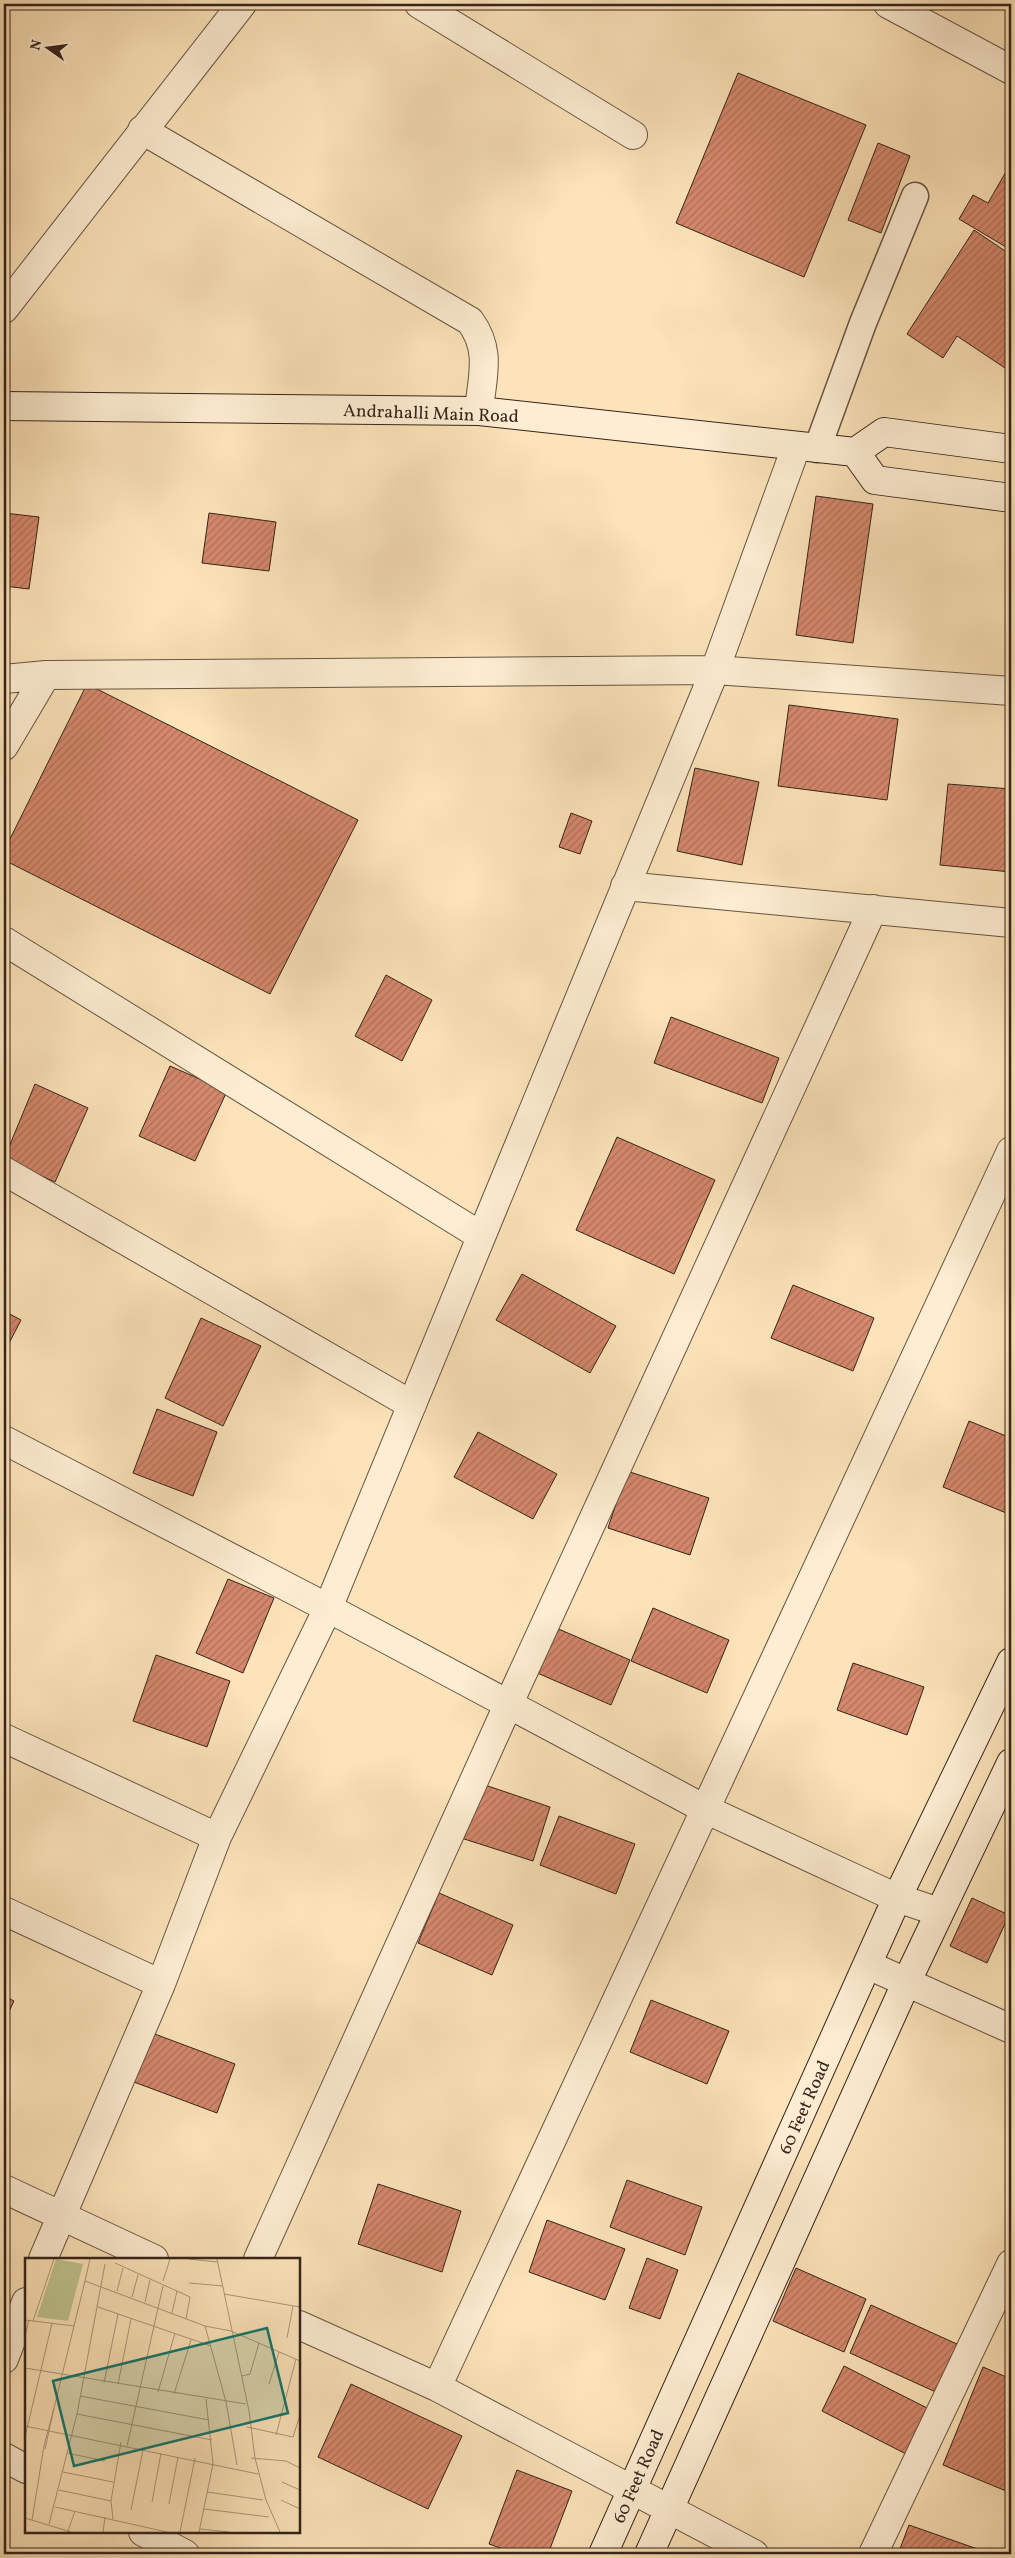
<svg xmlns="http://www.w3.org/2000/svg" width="1015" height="2558" font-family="Vollkorn,serif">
<defs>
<pattern id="building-hatch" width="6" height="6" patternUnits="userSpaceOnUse" patternTransform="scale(1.25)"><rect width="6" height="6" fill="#d5886c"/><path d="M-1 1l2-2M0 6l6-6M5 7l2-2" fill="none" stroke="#ae6f58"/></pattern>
</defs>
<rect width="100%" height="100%" fill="#fce3b9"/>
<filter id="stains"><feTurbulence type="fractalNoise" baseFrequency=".004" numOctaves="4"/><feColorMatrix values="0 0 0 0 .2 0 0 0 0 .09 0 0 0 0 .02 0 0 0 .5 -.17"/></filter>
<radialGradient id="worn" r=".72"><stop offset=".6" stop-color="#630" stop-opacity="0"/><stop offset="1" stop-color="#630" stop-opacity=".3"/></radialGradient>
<path fill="url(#building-hatch)" stroke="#35231b" d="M738,73L866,125L804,277L676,223Z
M878,143L910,156L881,233L848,220Z
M1011,163V250L959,219L973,195L988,203Z
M974,230L1011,255V372L957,336L943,358L907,334Z
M816,496L873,504L853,643L796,635Z
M4,513L39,517L29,589L4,586Z
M209,513L276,522L269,571L202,563Z
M87,684L358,820L270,994L4,860V851Z
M789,705L898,719L887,800L778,786Z
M695,768L759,782L742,865L677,851Z
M948,784L1011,789V872L940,865Z
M571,813L592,821L580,854L559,847Z
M386,975L432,1000L402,1061L355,1036Z
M671,1017L779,1058L762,1103L654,1063Z
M170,1066L227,1091L195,1161L139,1136Z
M35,1084L88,1108L55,1182L4,1159Z
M617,1137L715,1180L674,1274L576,1230Z
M522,1274L616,1326L590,1373L496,1320Z
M793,1285L874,1318L853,1371L771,1338Z
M4,1311L21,1320L4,1353Z
M201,1318L261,1346L223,1426L165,1398Z
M157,1409L217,1432L193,1496L133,1473Z
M969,1421L1011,1438V1515L943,1487Z
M478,1432L557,1474L533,1519L454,1477Z
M627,1471L709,1498L690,1555L608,1528Z
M228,1579L274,1598L243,1673L196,1653Z
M653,1608L729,1640L707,1693L631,1661Z
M547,1624L630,1660L611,1705L528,1669Z
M156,1655L230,1681L207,1747L133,1721Z
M853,1663L924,1687L907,1735L837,1710Z
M476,1782L550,1807L533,1861L458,1837Z
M559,1816L635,1844L616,1894L540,1865Z
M439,1893L513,1925L492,1975L418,1943Z
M972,1898L1009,1915L987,1963L950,1946Z
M4,1996L14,2001L4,2022Z
M651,2000L729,2031L707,2084L630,2052Z
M152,2033L235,2064L217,2113L134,2082Z
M627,2180L702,2207L685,2255L610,2227Z
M378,2184L461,2211L442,2272L358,2244Z
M547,2220L625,2249L605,2300L529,2272Z
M647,2258L678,2270L660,2319L629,2308Z
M796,2268L866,2299L844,2352L773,2321Z
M871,2305L959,2345L938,2393L850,2353Z
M844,2366L931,2410L908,2455L822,2411Z
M983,2367L1011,2379V2493L943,2465Z
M351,2384L462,2436L428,2509L318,2457Z
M517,2470L572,2491L548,2554H517L489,2544Z
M909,2525L989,2553V2554H898Z"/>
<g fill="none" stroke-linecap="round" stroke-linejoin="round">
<g stroke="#675342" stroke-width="29">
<path id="lane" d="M817,449L863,323L915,196"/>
</g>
<g stroke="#675342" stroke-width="30">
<path id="street" d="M419,4L633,135
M888,4L1011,70
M142,130L470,321C492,351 482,376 479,411
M4,309L242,4
M4,679L46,675L715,670L1011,691
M4,746L46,675
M625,886L1011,923
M4,941L481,1236
M4,1171L412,1405
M4,1440L328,1608L705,1809L897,1898L939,1912
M4,1738L217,1837
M4,1911L161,1984
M868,1965L1011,2029
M4,2189L154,2259
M43,2259L161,1984L217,1837L328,1608L715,670L796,447
M258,2259L509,1703L873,909
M299,2325L437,2387L754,2554
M4,2359L26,2302
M437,2387L1011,1151
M4,2457L26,2469
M143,2532L185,2554
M873,2554L1011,2264"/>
</g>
<g stroke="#35231b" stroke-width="30">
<path id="secondary" d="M4,406L479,411L855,452
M855,452L875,480L1011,498
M855,452L884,432L1011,449
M603,2554L897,1898L1011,1662
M649,2554L907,1981L1011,1763"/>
</g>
<use href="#lane" stroke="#fdedd2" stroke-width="26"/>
<use href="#street" stroke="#fdedd2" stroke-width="28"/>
<use href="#secondary" stroke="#fdedd2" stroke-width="28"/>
</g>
<g text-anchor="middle" stroke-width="5" stroke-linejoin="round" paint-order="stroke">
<g font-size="18" fill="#35231b" stroke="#fdedd2">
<text transform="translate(431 413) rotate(2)" y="6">Andrahalli Main Road</text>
<text transform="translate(804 2107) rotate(-66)" y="6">60 Feet Road</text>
<text transform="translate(638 2476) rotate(-66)" y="6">60 Feet Road</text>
</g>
</g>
<g transform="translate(25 2258)">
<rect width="275" height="275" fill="#fce3b9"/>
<path d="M31,1L58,6L43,63L12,59Z" fill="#bfc48f"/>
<path fill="none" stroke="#ac967a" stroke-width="1" d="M164,1L192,4M192,1L224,153L230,200L241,242L255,274M90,5L165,39L161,61M60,23L65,1M138,23L145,1M164,25L198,28M92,33L98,10M199,36L275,49M107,39L113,17M120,44L125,22M73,49L186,88M147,55L152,33M0,62L49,68M8,63L29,1M180,68L201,144L212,207M0,78L4,62M262,80L268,48M0,110L221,146M217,118L225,116L234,85M79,125L93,56M93,126L106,61M244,126L254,94M133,134L150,75M149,136L166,82M55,138L184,162M29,150L60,23L180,68L206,73L275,103M52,156L187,182M0,168L233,216M222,169L268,179L275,157M251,177L271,101M0,179L27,65M102,188L138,28M42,195L80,203M226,200L261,203L275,210M38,214L88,224M257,224L275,232M34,232L86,243M182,234L238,242M256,242L275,251M127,244L136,195M144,246L153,199M30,249L142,274M179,251L244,259M106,252L118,192M0,260L46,274M88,261L86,243L96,184M7,262L19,188L29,150L20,191M24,266L52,156L80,6M175,271L204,274M43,273L50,253M78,274L80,259M155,274L170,200M174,274L188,206L181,141"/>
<path fill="#0f766e" fill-opacity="0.15" stroke="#0f766e" stroke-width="2.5" d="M242,70L263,155L49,208L28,123Z"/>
<rect width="275" height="275" fill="none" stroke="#35231b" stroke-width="2.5"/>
</g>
<rect width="1015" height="2558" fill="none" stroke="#fce3b9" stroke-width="20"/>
<rect x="5" y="5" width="1005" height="2548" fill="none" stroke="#35231b" stroke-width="2.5"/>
<rect x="10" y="10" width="995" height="2538" fill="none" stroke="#35231b"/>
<g transform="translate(48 48) rotate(284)" stroke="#fdedd2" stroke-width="4" paint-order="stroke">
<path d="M0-4L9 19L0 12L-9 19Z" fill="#35231b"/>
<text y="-8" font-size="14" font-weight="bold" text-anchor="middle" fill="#35231b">N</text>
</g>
<rect width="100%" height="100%" filter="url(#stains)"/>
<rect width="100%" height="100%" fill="url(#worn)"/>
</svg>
